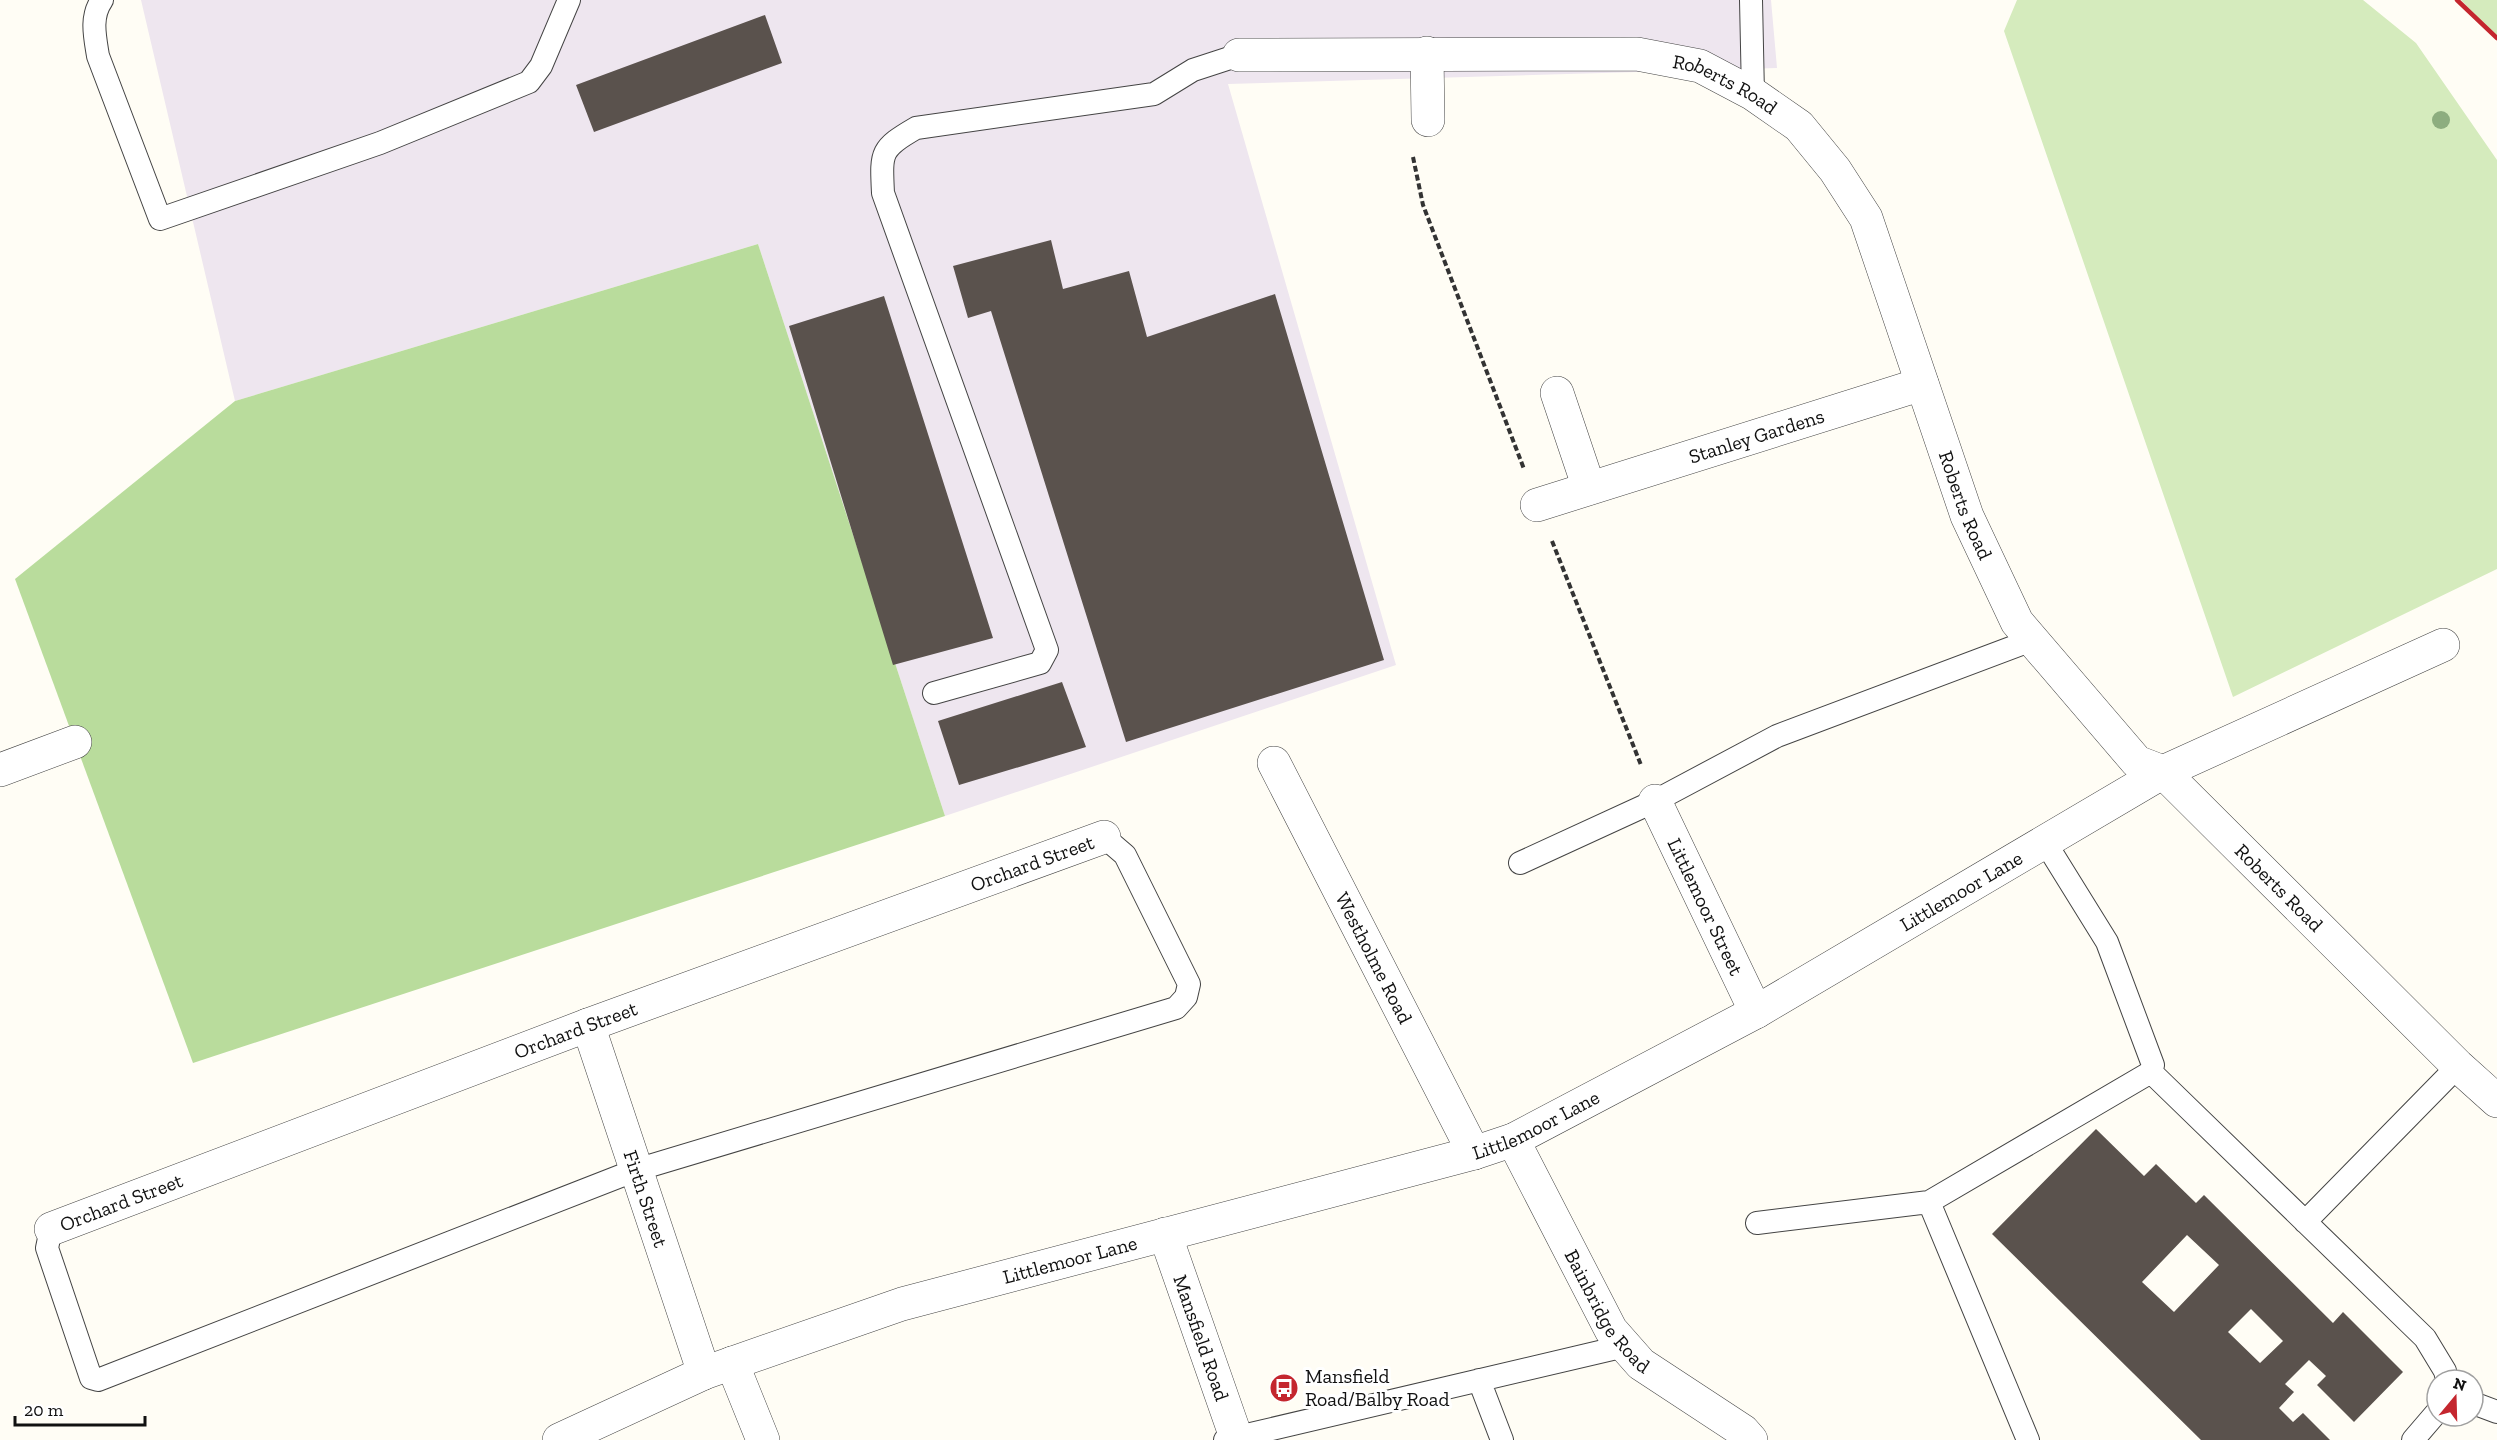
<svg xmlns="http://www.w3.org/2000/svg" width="2497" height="1440" font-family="'Zilla Slab',serif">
<rect width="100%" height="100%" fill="#fffdf5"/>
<path fill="#eee6ef" d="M141,0H1771L1777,68L1228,84L1396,665L945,816L758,244L235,401Z"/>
<path fill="#d5ebbd" d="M2017,0H2363L2416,43L2497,160V569L2233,697L2004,31Z
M2461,0H2497V38Z"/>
<path fill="#b9dc9c" d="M758,244L945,816L193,1063L15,579L235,401Z"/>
<path fill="#5a524d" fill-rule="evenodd" d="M765,15L782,63L594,132L576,85Z
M1051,240L1063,289L1129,271L1147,337L1275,294L1384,660L1126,742L991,311L968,318L953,266Z
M884,296L993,638L893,665L789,326Z
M1062,682L1086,747L959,785L938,721Z
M2096,1129L2144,1176L2156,1164L2196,1203L2204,1195L2333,1323L2343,1312L2403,1372L2354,1422L2317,1385L2326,1376L2309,1360L2285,1384L2294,1392L2279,1408L2293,1422L2303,1413L2330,1440H2201L1992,1234ZM2187,1235L2219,1265L2174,1312L2142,1282ZM2251,1309L2283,1341L2260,1363L2228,1332Z"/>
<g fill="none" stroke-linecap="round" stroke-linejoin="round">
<g stroke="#444" stroke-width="24">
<path id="lane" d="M102,0C90,17 95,37 98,56L160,219L380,143L529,82L541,66L569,0
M1751,0L1753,94
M934,693L1040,663L1047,650L883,193C881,152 880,149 916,128L1154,94L1193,70L1239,55
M1520,863L1655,801L1777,736L2032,640
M2151,1072L2425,1338L2445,1371L2447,1380
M1929,1202L2028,1440
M2305,1222L2458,1066
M1757,1223L1929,1202L2151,1072L2153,1065L2107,942L2045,842
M51,1229L47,1248L91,1378L98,1380L636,1170L1176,1008L1186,997L1189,984L1125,855L1104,837
M1479,1380L1502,1440
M2473,1403L2497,1412
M1225,1440L1625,1346
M2413,1440L2437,1412"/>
</g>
<g stroke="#444" stroke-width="34">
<g id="street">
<path d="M1427,53L1428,120"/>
<path id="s1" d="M1239,55L1637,54L1700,66L1753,94L1799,126L1835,170L1866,218L1967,516L2017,622L2137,762L2163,772L2458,1066L2497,1101"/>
<path d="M1557,393L1589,488"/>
<path id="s2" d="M1537,505L1922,384"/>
<path id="s3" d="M1274,763L1474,1153"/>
<path d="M0,770L75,742"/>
<path id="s4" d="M1655,801L1756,1012"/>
<path id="s5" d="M588,1025L704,1373"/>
<path id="s6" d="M1513,1140L1611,1330L1641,1364L1743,1431L1751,1440"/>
<path id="s7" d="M51,1229L588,1025L1104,837"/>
<path id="s8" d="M1165,1234L1237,1440"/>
<path d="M732,1363L763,1440"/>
<path id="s9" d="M559,1440L704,1373L902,1304L1474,1153L1513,1140L1756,1012L2163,772L2443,645"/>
</g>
</g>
<path stroke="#333" stroke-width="4" stroke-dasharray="6 3" stroke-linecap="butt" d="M1413,157L1423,205L1524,469
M1552,541L1641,765"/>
<use href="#lane" stroke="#fff" stroke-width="22"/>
<use href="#street" stroke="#fff" stroke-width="33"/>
<path stroke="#c4262e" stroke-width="4.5" d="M2457,0L2497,38"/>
</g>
<circle fill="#8dad7f" cx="2441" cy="120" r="9"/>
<defs>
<g id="bus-disc" transform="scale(1.5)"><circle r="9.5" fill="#c4262e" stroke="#fff"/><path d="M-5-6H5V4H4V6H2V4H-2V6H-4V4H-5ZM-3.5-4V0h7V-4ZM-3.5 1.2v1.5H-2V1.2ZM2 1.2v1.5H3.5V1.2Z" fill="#fff"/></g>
</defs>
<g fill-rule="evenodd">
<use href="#bus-disc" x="1284" y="1388"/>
</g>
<g text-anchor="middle" stroke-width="6" stroke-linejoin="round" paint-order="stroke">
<g font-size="20" fill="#111" stroke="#fff">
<text dy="7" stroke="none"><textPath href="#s1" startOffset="492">Roberts Road</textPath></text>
<text dy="7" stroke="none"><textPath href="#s2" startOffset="230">Stanley Gardens</textPath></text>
<text dy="7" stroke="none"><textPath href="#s1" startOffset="996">Roberts Road</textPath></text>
<text dy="7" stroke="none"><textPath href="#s7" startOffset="1047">Orchard Street</textPath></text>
<text dy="7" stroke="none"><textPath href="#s1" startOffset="1500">Roberts Road</textPath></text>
<text dy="7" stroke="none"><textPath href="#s9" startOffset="1515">Littlemoor Lane</textPath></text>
<text dy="7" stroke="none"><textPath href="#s4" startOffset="117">Littlemoor Street</textPath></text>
<text dy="7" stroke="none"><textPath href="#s3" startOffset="219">Westholme Road</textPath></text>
<text dy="7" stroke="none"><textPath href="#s7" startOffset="561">Orchard Street</textPath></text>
<text dy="7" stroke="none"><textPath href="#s9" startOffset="1029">Littlemoor Lane</textPath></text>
<text dy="7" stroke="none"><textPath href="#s5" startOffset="183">Firth Street</textPath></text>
<text dy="7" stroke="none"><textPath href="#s7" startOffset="75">Orchard Street</textPath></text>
<text dy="7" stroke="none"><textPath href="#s9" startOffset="543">Littlemoor Lane</textPath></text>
<text dy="7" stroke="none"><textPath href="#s6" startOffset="196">Bainbridge Road</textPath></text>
<text dy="7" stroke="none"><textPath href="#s8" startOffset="110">Mansfield Road</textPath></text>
</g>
<g font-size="20" fill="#111" stroke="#fff" text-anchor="start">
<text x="1305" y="1383">Mansfield<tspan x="1305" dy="23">Road/Balby Road</tspan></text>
</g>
</g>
<g transform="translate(2455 1398) rotate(19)"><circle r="28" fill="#ffffff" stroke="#a0a0a0" stroke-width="1.5"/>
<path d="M0-4.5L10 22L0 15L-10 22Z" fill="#c4262e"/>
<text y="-9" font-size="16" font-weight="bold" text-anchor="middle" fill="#111111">N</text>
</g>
<path d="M15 1416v9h130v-9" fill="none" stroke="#111111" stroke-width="3"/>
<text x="24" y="1416" font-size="18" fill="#111111" stroke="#ffffff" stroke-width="4.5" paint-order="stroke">20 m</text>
</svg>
